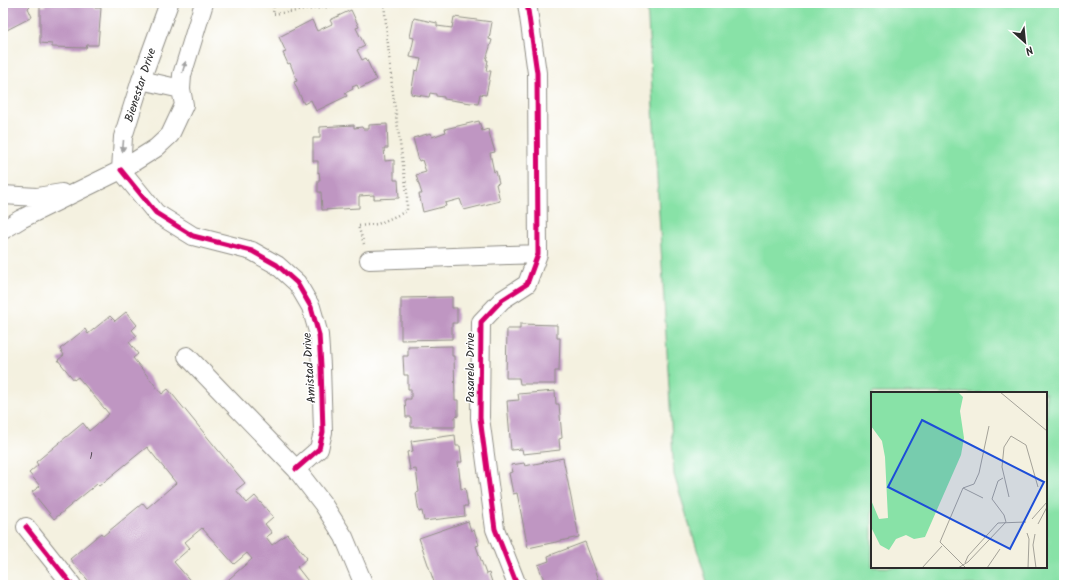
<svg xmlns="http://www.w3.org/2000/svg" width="1067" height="588" font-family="Kalam,sans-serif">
<rect width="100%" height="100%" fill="#fff"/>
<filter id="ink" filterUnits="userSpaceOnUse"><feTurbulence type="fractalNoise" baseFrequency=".025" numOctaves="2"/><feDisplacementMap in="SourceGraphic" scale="8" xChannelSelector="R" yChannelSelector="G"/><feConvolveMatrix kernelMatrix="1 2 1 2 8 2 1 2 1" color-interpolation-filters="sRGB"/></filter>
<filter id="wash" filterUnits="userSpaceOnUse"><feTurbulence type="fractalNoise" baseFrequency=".012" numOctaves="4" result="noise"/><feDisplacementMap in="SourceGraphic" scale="16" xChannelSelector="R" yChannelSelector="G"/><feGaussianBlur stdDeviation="0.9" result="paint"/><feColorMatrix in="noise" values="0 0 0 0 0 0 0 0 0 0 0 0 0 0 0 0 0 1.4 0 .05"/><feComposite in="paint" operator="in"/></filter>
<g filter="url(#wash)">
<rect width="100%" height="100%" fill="#f4f1e0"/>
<path fill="#88e2a7" stroke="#5a8669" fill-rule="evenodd" d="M647,3H1064V585H708L674,475ZM872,393H1046V567H872Z"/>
<g id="blocks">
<path fill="#bf96c2" d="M3,3H29L30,6L28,8L32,17L3,32Z
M45,3H95V8H101L98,45H87L86,48L52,47V44L40,43V6H45Z
M351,10L359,27L356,28L365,46L357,50L362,60L366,58L376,80L359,89L357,85L352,87L353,89L345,93L347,96L316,111L311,100L304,104L294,82L297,81L290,63L288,64L283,53L286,52L279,37L312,20L317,31L332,24L330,20Z
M454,17L492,22L489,39L492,40L486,60H488L486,71H491L486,95L480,94L478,104L444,99V97L436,96V94L430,93L429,97L411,94L415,70L418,71L421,59L410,57L414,38L410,37L414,18L437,23V26L452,28Z
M479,121L482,131L488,129L495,152L490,153L494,172L496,171L499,183L496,184L500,201L464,210L460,199L445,203L446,206L423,212L419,194H422L416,175L426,172L422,160L419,161L413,138L431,133L432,137L446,132L445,129Z
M387,124L388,148H384L385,161L394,160V180H398L399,198L374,199V195L359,196V208L322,210L321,192H318V180H320L319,172L318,173V161H313V138H320V127L354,125V128L362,127L363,129H369V125Z
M452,297V308H457V323H452V339L401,340V298Z
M126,312L137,325L132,330L137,336L129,342L138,354L133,358L162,394L168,389L245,483L236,490L247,503L255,496L273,517L265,524L272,533L266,537L272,545L287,534L307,558L297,567L311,585H222L252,559L247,553L234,564L202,528L185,542L190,548L174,562L194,585H92L70,559L101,533L103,536L143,503L147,508L176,483L147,447L99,486L97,484L54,519L32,492L40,486L29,473L38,465L36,462L83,423L89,431L109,414L78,377L74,380L58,360L64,355L60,349L85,329L88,334L110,316L115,321Z
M520,324L557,325V338H560L559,371H555V384H520L519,378H506L507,329H520Z
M452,346V356H454L455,400H458V416L455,417V427H411V417H406L405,399H411V389H408V375H404L403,356H408V347Z
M555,391L556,404H559L562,438L559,439L560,450L523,454L522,449L511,450L507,401L519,400L518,394Z
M455,435L456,446H460L462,462H458L461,489L465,488L468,506H464L465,516L424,521L422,511L419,512L416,493L419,492L416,469L410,470L407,452L413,451L411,441Z
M563,458L579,537L528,548L517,493L513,494L509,473L513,472L511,465L524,463L525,466Z
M468,521L471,531L474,530L479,545L476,546L486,574L489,573L493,585H435L419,538Z
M585,542L601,585H546L538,565L549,561L548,556Z"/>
</g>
</g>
<g filter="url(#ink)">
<use href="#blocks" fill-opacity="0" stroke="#908e86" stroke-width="1"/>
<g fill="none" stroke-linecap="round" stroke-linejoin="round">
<g stroke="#908e86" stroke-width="20">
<path id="minor" d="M141,80L181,89
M121,170L156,213L193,236L252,251L277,265L297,283L311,307L319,335L321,366L323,432L319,449L296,469
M121,170L123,137L141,80L169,3
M3,195L37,197L62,193
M3,230L21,219L121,170L156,148L170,135L184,105L181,89L182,75L204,3
M369,260L538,254
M187,356L296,469L323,504L344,537L364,585
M26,527L72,585
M517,585L495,529L480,418L481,322L502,300L527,284L538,254L537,73L527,3"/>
</g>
<path stroke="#908e86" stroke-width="2.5" stroke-dasharray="1 3" stroke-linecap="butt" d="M274,3L273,14L360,3
M364,244L358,226L378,224L407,211V193L392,86L384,3"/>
<use href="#minor" stroke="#fff" stroke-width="18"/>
<g stroke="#fff" stroke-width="8">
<path id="cycleway" d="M121,170L156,213L193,236L252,251L277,265L297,283L311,307L319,335L321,366L323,432L319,449L296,469
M26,527L72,585
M517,585L495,529L480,418L481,322L502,300L527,284L538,254L537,73L527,3"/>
</g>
<use href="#cycleway" stroke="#d6006c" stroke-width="5"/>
</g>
<defs><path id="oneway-solid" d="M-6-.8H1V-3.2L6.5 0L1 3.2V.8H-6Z"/></defs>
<g fill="#a0a0a0">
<use href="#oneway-solid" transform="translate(184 67) rotate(-74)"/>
<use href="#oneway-solid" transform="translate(123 146) rotate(95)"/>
</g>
</g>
<g text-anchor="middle" stroke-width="3" stroke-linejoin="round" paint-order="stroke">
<g font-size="10" fill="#504651">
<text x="91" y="459">1</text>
</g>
<g font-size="12" fill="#2b2b2b" stroke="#fff">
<text transform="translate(140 85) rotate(-72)" y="4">Bienestar Drive</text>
<text transform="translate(309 368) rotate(-94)" y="4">Amistad Drive</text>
<text transform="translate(470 368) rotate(-90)" y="4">Pasarela Drive</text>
</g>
</g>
<g transform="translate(871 392)">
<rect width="176" height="176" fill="#f4f1e0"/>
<path d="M0,0H87L92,5L89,19L93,46L90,63L54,145L43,147L35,143L25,147L18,158L9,153L0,135V108L8,127L17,126L14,65L11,49L0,34Z" fill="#88e2a7"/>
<path fill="none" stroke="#a4a298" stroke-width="1" d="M129,0L176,39M132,86L127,89L121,107L133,123L135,130M92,96L112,106M138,105L131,75L133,55L140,44L155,53L167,95M161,127L176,110M167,132L176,115M156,141L158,147L157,176M164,142L162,153L165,176M94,171L97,164L127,131L155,130M51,176L71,154M87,176L97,170L135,130M95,176L69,150L92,96L103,92L108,81L118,34M116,176L129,157"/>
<path fill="#1d4ed8" fill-opacity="0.15" stroke="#1d4ed8" stroke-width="2" d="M51,28L173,90L139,157L17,95Z"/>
<rect width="176" height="176" fill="none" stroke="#2b2b2b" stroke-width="2"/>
</g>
<rect width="1067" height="588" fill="none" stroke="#fff" stroke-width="16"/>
<g transform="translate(1025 42) rotate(153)" stroke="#ffffff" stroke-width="3" paint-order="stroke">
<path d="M0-3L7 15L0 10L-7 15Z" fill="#2b2b2b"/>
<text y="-6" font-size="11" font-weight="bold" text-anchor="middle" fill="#2b2b2b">N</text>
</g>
</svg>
